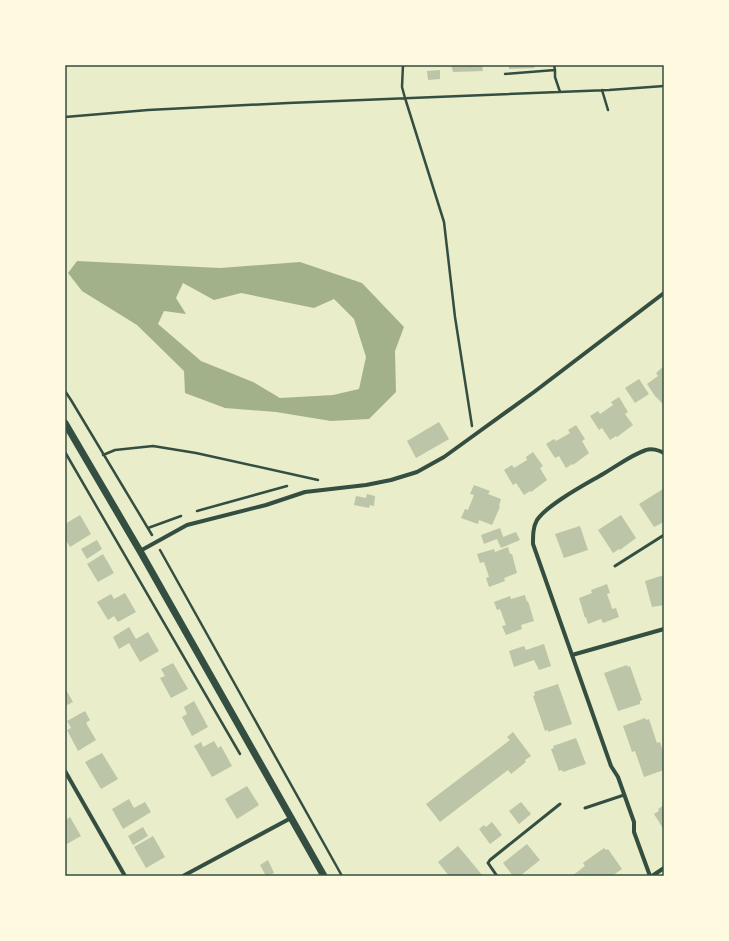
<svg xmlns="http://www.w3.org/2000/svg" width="729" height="941" font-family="'Roboto Condensed',sans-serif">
<rect width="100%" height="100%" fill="#e9edc9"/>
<path fill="#a3b18a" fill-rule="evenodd" d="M77,261L220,268L300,262L362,283L404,327L395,351L396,392L369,419L331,421L276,412L225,408L185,393L184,371L137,325L82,291L68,273ZM183,283L214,300L241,293L314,308L334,299L354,319L366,357L359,389L333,395L280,398L253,382L201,361L158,324L164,311L186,314L176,298Z"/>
<path fill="#bcc5a7" d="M451,65H482L483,71L453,72Z
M509,65H535L534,68L509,69Z
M440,70V79L428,80L427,71Z
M664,366V405L655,396L647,384L658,376L656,373Z
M639,379L649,394L635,403L625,388Z
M619,397L628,412L625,414L633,425L617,437L616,436L610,440L602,428L599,430L590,416L598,411L600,414L613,405L611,402Z
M439,422L449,439L416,458L407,441Z
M576,425L585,439L582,441L589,453L573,465L572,464L566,468L559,456L555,458L546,444L554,439L556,441L570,433L568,430Z
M533,452L543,466L540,468L547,480L531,492L530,491L524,495L516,483L513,485L504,470L512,465L514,468L527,460L526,457Z
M474,485L490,491L488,494L501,499L499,506L500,507L492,525L479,520L478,524L461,518L465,509L468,510L474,495L470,494Z
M663,489L664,491V522L654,527L639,504Z
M367,494L375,496L374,506L370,505L369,508L354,505L356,496L366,498Z
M80,515L91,534L70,547L65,539V524Z
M621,515L636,538L620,550L619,549L613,553L598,530Z
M580,526L588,550L564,558L555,534Z
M500,528L503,537L516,532L520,540L501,548L497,539L484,544L481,535Z
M97,540L102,549L87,559L81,549Z
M508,547L510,554H512L517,573L504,578L505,581L489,587L486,578L489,577L484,562L480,563L477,554L494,549L495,552Z
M103,554L114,573L98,582L87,564Z
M664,575V605L652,607L645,581Z
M607,584L610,593L607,594L610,602L612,609L616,608L619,617L603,623L601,619L588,624L586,617L585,618L579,598L592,593L591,590Z
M125,593L136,612L118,622L114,616L108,620L97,602L111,594L114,599Z
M525,595L527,602L528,601L534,621L521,625L522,629L506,635L502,626L506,625L500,609L497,610L494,602L510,596L511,599Z
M129,627L136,639L148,632L159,651L140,662L129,643L119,649L113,637Z
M544,644L551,666L539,670L534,660L514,667L509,651L524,646L526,650Z
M173,663L188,689L171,698L160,678L165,676L161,669Z
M627,665L628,667L630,666L642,700L640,701V704L618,711L604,673Z
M558,684L572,724L548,732V730L545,731L533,696L535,695L534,692Z
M65,688L73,702L65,706Z
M194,701L208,727L192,736L182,717L187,714L184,707Z
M85,711L90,720L86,723L96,740L78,751L67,730L71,728L67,721Z
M645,718L646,720L649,719L657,743L660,742L664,755V770L644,777L635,751L632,752L623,726Z
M513,732L531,756L525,760L526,762L511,774L508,770L440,822L426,804L510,740L507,737Z
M576,738L586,764L563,772L562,770L559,771L551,749L554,748L553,746Z
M214,741L218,748L221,746L232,766L212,777L194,746L201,742L203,747Z
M102,753L118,779L101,789L85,762Z
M247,786L259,805L237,819L225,799Z
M129,799L134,808L145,802L151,812L123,829L112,809Z
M521,802L531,814L519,824L509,811Z
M664,805V830L654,814L659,811L658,809Z
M70,817L81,836L65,845V820Z
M492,822L502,835L490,844L479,829L484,825L486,827Z
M143,827L148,836L133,845L128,836Z
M153,836L165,857L146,868L134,847Z
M527,844L540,860L520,876H513L503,863Z
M458,846L483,876H449L438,862Z
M604,848L606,850L608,849L622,869L612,876H572L585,866L583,863Z
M268,860L274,873L266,876L260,865Z"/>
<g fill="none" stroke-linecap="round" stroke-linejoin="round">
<path stroke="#344e41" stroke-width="2.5" d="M403,65L402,87L405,98L444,222L455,317L472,426
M554,65L555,70
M505,74L555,70V77L560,92
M602,90L608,110
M65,117L148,110L288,103L609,90L664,86
M65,391L71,400L152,535
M65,452L240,754
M103,455L115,450L153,446L196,453L318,480
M197,511L287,486
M148,528L181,516
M160,550L342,876"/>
<path stroke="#344e41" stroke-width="3" d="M615,566L664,535
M585,808L624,795
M497,876L488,863L490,860L560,804"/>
<path stroke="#344e41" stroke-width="4" d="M140,551L187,525L266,505L305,492L366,485L391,480L417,472L444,457L473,436L534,392L664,293
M572,655L664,629
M65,771L125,876
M183,876L291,818
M650,876L634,832V822L618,777L611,766L533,544C533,535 533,527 537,520C548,504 586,484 603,474C617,466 631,455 646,450C651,448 659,450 664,453
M652,876L664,868"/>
<path stroke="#344e41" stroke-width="7" d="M65,423L140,551L324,876"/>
</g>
<rect width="729" height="941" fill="none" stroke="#fefae0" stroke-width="132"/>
<rect x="66" y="66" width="597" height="809" fill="none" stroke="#344e41" stroke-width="1.5"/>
</svg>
